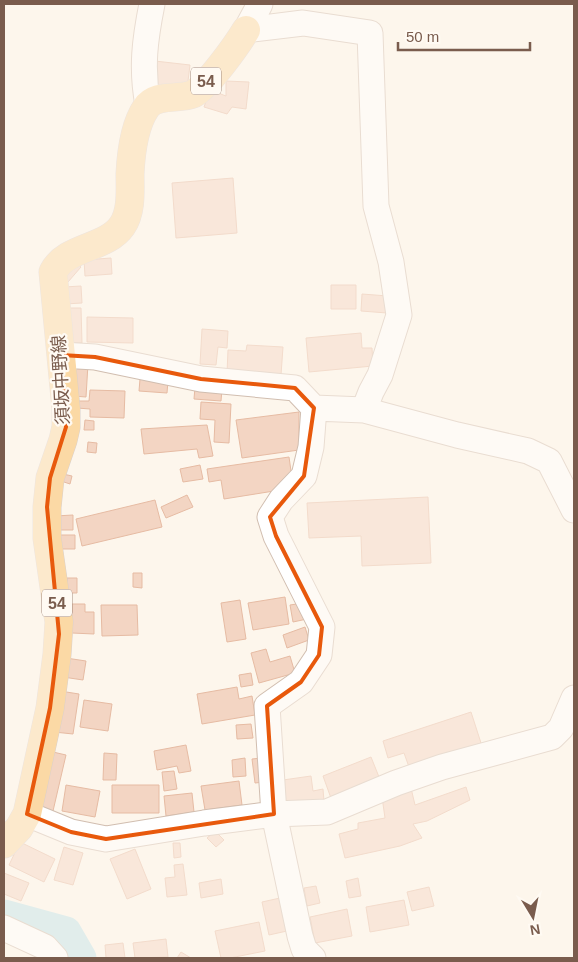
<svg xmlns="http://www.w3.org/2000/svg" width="578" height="962" font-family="Helvetica,'Noto Sans JP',sans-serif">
<rect width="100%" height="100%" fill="#fdf6ec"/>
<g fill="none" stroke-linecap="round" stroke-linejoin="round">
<path stroke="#bfe3e8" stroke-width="31" d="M4,915L66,932L81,958"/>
</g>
<path fill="#f3d5c3" stroke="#e6bba3" d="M155,61L190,65L187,89L152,85Z
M226,81L249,82L246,109L232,107L227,114L204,107L210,90L226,96Z
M233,178L237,233L176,238L172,183Z
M111,258L112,274L85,276L84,260Z
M77,263L81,267L68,282L64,279Z
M331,285H356V309H331Z
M81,286L82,303L65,304L64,287Z
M362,294L388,296L387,313L361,311Z
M68,308H81L82,343H69Z
M87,317L133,318V343L87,342Z
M202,329L228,331L227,348L218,347L216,365L200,364Z
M361,333L362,348H372L373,366L309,372L306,338Z
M247,345L283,347L281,375L227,373L228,350L246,351Z
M76,363L88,364L86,397L73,396Z
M140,379L168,381L167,393L139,391Z
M195,387L222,389L221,401L194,399Z
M90,390L125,391L124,418L90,417V409L77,408V401H89Z
M201,402L231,404L229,443L214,442L215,420L200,419Z
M299,412V450L242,458L236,420Z
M85,420L94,421V430H84Z
M207,425L213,456L199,458L197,449L144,454L141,429Z
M88,442L97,443L96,453L87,452Z
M289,457L291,471L274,491L224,499L221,480L209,482L207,469Z
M200,465L203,479L183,482L180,469Z
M63,474L72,476L70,484L61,481Z
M187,495L193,507L166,518L161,507Z
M428,497L431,563L362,566L361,536L309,538L307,503Z
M155,500L162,527L82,546L76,519Z
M73,515V530H56L55,516Z
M58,535H75V549H58Z
M133,573H142V588L133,587Z
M67,578H77V593H67Z
M285,597L289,624L253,630L248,603Z
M240,600L246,639L227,642L221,603Z
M303,603L307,619L293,622L290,605Z
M72,604H85V612H94V634L72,633Z
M101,605H137L138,635L102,636Z
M305,627L309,640L287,648L283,635Z
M266,649L270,662L290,656L295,673L259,683L251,653Z
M66,658L86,661L83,680L63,677Z
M251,673L253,685L241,687L239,675Z
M237,687L239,699L252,696L255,715L202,724L197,694Z
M60,691L79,694L73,734L54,732Z
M84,700L112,704L108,731L80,727Z
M471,712L481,743L409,767L404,753L388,758L383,741Z
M251,724L253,738L237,739L236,725Z
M186,745L191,771L179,773L177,766L157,770L154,751Z
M53,752L66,755L53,811L39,808Z
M104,753L117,754L116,780H103Z
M371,757L381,782L332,801L323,776Z
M245,758L246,776L233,777L232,760Z
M262,758L264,782L255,783L252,759Z
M174,771L177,789L164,791L162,772Z
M311,776L313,791L323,789L324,801L286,805L283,780Z
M239,781L242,805L205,810L201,786Z
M66,785L100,791L95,817L62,811Z
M112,785H159V813H112Z
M466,787L470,800L427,821L413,824L422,838L400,846L345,858L339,834L358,829V823L385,818L382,797L411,788L415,805Z
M192,793L194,812L166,816L164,796Z
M215,831L224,840L216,847L207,838Z
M20,842L55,859L44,882L9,865Z
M173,843H180L181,857L174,858Z
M64,847L83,853L73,885L54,880Z
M135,849L151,889L127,899L110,859Z
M183,864L187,895L167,897L165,878L175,877L174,865Z
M4,873L29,883L21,901L4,894Z
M358,878L361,896L349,898L346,881Z
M221,879L223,894L201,898L199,883Z
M316,886L320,903L307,906L304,888Z
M429,887L434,906L412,911L407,892Z
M280,898L287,931L269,935L262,902Z
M404,900L409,925L370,932L366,907Z
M347,909L352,936L315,943L310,917Z
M259,922L265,951L230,958H221L215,931Z
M166,939L168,957L135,958L133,943Z
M123,943L125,958H106L105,945Z
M181,952L191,958H177Z"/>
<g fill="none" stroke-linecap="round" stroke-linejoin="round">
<g stroke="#d1beb0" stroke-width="27">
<path id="minor" d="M246,30L303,23L370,33L376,206L391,262L399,315L380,375L371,392L364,410
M246,30L260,4
M148,105C141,68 145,39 152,4
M61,355L95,357L201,379L295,388L314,408L364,410L457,435L528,451L549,461L574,510
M27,814L71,832L106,839L204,823L274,814L327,812L396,783L442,767L552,737L561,728L574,698
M4,928L45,947L55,958
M313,958L304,949L300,936L274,814L267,706L301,682L319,655L322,627L276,536L270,517L281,500L304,476L311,447L314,408"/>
</g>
<g stroke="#dad1cd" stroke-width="29">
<path id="major" d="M4,844L19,828L27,814L50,708L57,654L59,622L47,538V507L50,478L63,440L66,427V409L53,272C66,246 106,249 122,226C132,212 130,190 130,174C131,153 134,126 146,108C155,93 179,100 193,94C207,87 237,45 246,30"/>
</g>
<use href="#minor" stroke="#fff" stroke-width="25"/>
<use href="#major" stroke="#fbd9a5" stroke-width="28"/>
</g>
<path d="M0 0H578V962H0ZM61,355L95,357L201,379L295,388L314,408L304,476L270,517L276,536L322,627L319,655L301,682L267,706L274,814L106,839L71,832L27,814L50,708L59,634L47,507L50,478L66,427Z" fill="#fdf6ec" fill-opacity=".55" fill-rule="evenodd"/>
<path fill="none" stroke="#e8590c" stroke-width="4" stroke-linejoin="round" d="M61,355L95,357L201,379L295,388L314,408L304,476L270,517L276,536L322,627L319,655L301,682L267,706L274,814L106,839L71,832L27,814L50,708L59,634L47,507L50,478L66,427Z"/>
<g text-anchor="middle" stroke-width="4.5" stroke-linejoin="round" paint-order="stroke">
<g fill="#fffaf3" stroke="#a28b7f" stroke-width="1">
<rect x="191" y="67.5" width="30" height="27" rx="4"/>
<rect x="42" y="589.5" width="30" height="27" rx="4"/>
</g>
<g font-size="16" font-weight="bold" fill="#7a5c4d">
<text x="206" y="87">54</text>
<text x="57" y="609">54</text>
</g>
<g font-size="18" fill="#7a5c4d" stroke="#fffaf3">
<text transform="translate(61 380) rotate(-93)" y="6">須坂中野線</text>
</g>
</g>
<rect width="578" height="962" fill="none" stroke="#7a5c4d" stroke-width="10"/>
<g transform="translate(533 917) rotate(170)" stroke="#fffaf3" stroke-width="4" paint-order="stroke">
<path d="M0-4L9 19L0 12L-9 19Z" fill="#7a5c4d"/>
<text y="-8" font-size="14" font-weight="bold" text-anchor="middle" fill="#7a5c4d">N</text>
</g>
<path d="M398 42v8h132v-8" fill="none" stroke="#7a5c4d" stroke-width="2.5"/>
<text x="406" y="42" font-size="15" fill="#7a5c4d" stroke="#fffaf3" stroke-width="4" paint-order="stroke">50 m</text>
</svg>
